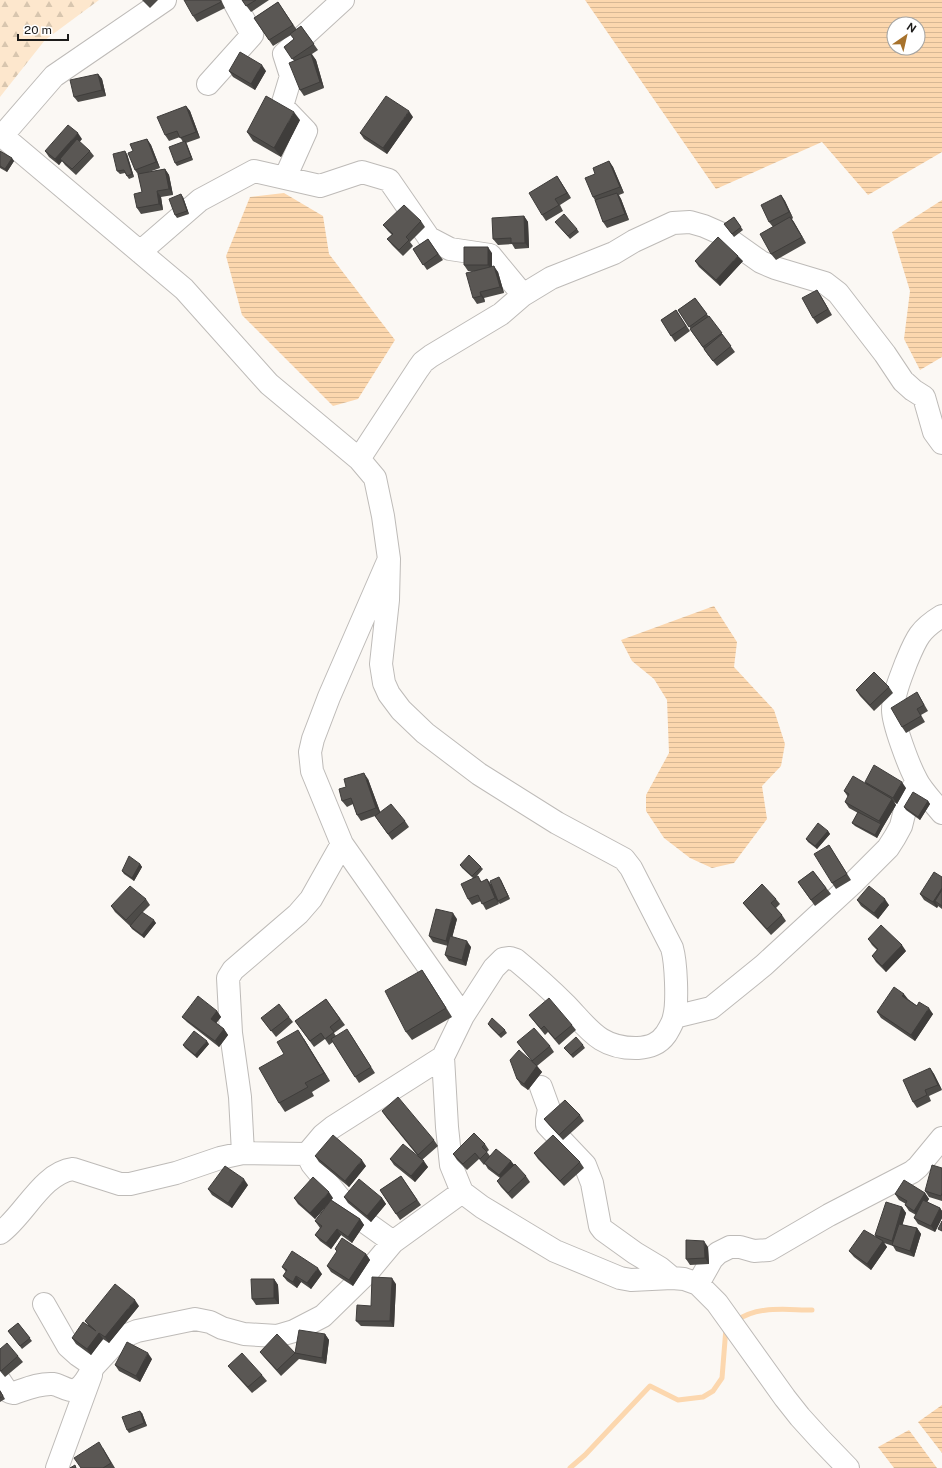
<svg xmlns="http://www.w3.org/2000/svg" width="942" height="1468" font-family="'Public Sans',sans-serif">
<defs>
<pattern id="forest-firs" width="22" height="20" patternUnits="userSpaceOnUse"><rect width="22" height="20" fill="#fde7cd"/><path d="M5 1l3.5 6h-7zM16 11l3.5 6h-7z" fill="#d8c6af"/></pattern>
<pattern id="water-rules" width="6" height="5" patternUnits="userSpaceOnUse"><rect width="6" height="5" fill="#fcd7ae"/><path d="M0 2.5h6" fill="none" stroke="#d7b895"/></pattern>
</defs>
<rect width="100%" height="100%" fill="#fbf8f4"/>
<path fill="url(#forest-firs)" d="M0,0H99L45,40L0,97Z"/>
<path fill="url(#water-rules)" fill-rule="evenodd" d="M585,0H942V152L868,195L822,142L716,189ZM894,24H918V48H894Z
M284,193L323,216L329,254L395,340L358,399L333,406L242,315L226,256L250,197Z
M942,200V357L920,370L904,339L910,291L892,232Z
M714,606L737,642L734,667L774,710L785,744L781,766L762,786L767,819L734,863L712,868L690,858L664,838L646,811V795L669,753L667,700L654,679L632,661L621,640Z
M942,1405V1453L918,1422Z
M909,1430L937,1468H894L878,1447Z"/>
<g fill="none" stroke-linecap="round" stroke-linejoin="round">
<path stroke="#fcd7ae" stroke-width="5" d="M736,1321C758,1305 786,1310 812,1310
M570,1468L585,1455L650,1386L678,1400L703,1397L713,1391L722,1378L726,1328"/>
<g stroke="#bebbb8" stroke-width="24">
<path id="minor" d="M208,84L252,35L233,0
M0,134L184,289L269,384L359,459L375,478L383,516L389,559L329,697L313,739L310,752L312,771L342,844L463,1016
M2,136L54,76L165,0
M285,178L306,131L282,106L291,76L284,54L343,0
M140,252L200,200L254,171L320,186L362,172L389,180L429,238L450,249L490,255L523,295
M359,459L418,369L423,362L431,356L501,314L523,295L551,278L614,253L634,241L673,223L690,222L704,226L720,233L761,262L775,268L825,283L838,293L885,354L903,381L913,390L924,397L934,432L942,443
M942,616C919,630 916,639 906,663C901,677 893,694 893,710C893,724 909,766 916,779C921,790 934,803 942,813
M674,1017L711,1008L764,965L852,884L888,848L895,837L901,826L906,806L916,780
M443,1057L447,1127L451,1165L462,1192L482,1207L555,1251L620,1278L631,1280L672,1278L684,1279L698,1284L717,1303L785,1398L800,1417L820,1439L848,1468
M541,1087L549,1109L547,1120V1125L585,1165L592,1183L600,1226L603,1230L635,1253L660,1268L672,1278
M243,1153L240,1097L231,1033L228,978L233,970L298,914L311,899L342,844
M307,1154L312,1164L351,1212L393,1242
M0,1233C24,1216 42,1173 73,1169L120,1184H130L176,1173L220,1158L243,1153L307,1154L323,1135L333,1127L443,1057L463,1016L494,968L503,959L510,958L516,960C533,974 550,989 566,1005C589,1029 600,1049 638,1048C650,1047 659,1044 666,1034C669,1029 673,1023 674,1017C678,1003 676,962 672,948L631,868L624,859L557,823L479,774L425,733L401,710L389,694L384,683L381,664L388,600L389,559
M698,1284L712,1259L718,1253L730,1247H740L754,1251L769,1250L829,1215L912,1172L918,1167L942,1138
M44,1304L68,1346L78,1355L94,1366L120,1338L137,1331L195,1319L210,1322L222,1328L244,1334L277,1336L294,1331L323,1316L367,1273L393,1242L462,1192
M0,1381C4,1387 6,1392 14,1393C26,1389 40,1383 53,1384C61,1385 69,1393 77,1389C85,1385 90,1373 94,1366
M57,1468L91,1375"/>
</g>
<use href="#minor" stroke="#fff" stroke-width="22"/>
</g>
<path fill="#4d4b48" d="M142,0H158L150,8Z
M221,0L225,8L197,22L193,16Z
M242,0H269L251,12Z
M278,2L297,30L301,26L318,50L312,54L316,60L324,88L304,96L300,90L294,61L284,47L294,39L291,35L273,46L254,18Z
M229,71H266L255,90L233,77Z
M98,74L102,79L106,96L78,102L74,97Z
M186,106L190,111L200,138L186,143L193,160L177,166L175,163L183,142L180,137L169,141L165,135Z
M413,117L387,154L364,139L360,133Z
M300,120L281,157L253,141L247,132Z
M82,139L79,142L90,151L94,156L76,175L65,165L62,161L59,165L49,157L45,151Z
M147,139L151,145L160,168L149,172L165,169L169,175L173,195L161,197L163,210L141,214L137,208L142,192L139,176L135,170L133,151Z
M0,151L14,161L7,172L0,168Z
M127,154L134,177L129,179L125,173L120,174L117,171Z
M609,161L613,167L624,193L619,195L621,199L629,220L607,228L603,222L596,202L593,197L595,174Z
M557,176L571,198L560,205L563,211L546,221L542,215Z
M781,195L785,201L793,218L792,219L806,243L776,260L771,254L773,227L769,222Z
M183,197L189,214L177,218L175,215Z
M524,216L528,222L529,248L515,249L512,244L498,245L493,239Z
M734,217L743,230L734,237L724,224Z
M421,221L425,227L410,242L413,246L403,256L392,245L387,239L392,235L388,231L383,225Z
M555,222L577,229L579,232L570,239Z
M428,239L443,260L427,270L413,249Z
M492,253V267L498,272L504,293L484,298L485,302L477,304L473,298L476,271H468L464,265Z
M695,261H743L720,286L699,267Z
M817,290L832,315L817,324L813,318Z
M695,298L735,352L717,366L708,355L690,329H691L678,310Z
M676,310L690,331L675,342L661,320Z
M889,687L893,693L874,711L860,696L856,690Z
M917,692L928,711L921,715L925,722L906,733L902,727Z
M368,779L380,812L405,821L409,827L392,840L379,822L375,816L361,821L357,815L353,804L347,807L342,801Z
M865,782L906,788L897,804L894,802L896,805L883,827L882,826L883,827L877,838L855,826L852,823L858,813L849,808L845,802L848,797L844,791L866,784Z
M928,801L930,804L920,820L906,810L904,807Z
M828,831L830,834L817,849L808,842L806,839Z
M829,845L851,880L836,889L832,883Z
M140,864L142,867L134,881L124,874L122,871Z
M460,865L481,867L483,869L476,877L482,882L487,879L491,884L501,880L510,899L500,904L498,902L499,904L486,910L481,901L472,905L468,899L473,878L462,868Z
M813,871L831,894L815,906L798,882Z
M942,877V909L938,906L937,908L924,900L920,894Z
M146,899L150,905L142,913L156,923L144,938L132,929L130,926L134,921L130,926L115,912L111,906Z
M776,899L780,904L776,908L782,915L786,921L771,935L747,908L743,903Z
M857,900L889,905L878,919L861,906Z
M457,919L452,937L471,947L466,966L449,961L445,955L448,946L433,942L429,936Z
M868,939L906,951L886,972L876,962L872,956L877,950L872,945Z
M422,970L452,1017L412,1040L406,1032Z
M326,999L345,1025L334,1033L336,1036L351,1035L375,1073L359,1083L333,1042L329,1045L325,1039L314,1047L295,1021Z
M908,999L917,1006L933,1014L915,1041L881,1018L877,1012Z
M217,1011L221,1017L216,1023L224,1029L228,1035L219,1047L187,1022L182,1017Z
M529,1015L572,1025L576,1030L559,1045L548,1032L545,1035Z
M289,1017L293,1022L276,1037L261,1018Z
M488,1024L505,1030L507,1033L501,1038L490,1027Z
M304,1039L330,1081L312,1092L314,1096L285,1112L279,1103L284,1054Z
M517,1042L550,1046L554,1052L537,1066L542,1072L528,1090L521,1085L517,1079L532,1061Z
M209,1044L197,1058L185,1048L183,1045Z
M583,1045L585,1048L573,1058L564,1048Z
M930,1068L934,1074L942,1090L929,1096L931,1101L917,1108L913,1102Z
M382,1111L434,1140L438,1146L422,1160L428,1167L415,1182L394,1165L390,1159L421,1160L386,1117Z
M580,1115L584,1121L563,1140L549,1125L544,1119Z
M485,1144L489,1150L487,1152L490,1156L511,1161L514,1165L526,1176L530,1182L512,1199L501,1187L497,1181L500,1178L488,1169L485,1164L484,1165L479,1159L467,1170L457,1160L453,1154Z
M534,1153L580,1162L584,1168L564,1186L538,1159Z
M315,1156L366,1166L349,1187L319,1162Z
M942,1168V1201L929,1197L925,1191Z
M401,1176L421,1205L400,1220L380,1190Z
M248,1185L232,1208L212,1195L208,1189Z
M925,1193L929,1199L927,1202L940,1208L942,1211V1218L935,1232L918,1224L914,1218L916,1215L909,1211L905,1205L906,1204L899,1200L895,1194Z
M344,1197L382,1198L386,1204L371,1222L348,1203Z
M294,1198H333L331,1200L360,1219L364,1225L352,1243L341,1235L331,1249L320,1241L315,1235L320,1228L315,1221L330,1202L315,1219L298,1204Z
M902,1207L906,1213L902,1225L917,1228L921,1234L914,1257L896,1251L893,1246L884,1243L887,1247L871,1270L854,1257L849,1251L876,1237L875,1235Z
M708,1247L709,1264L690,1265L686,1259Z
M335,1249L366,1254L370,1260L353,1286L331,1272L327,1266L337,1252Z
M282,1267L322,1274L311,1289L301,1282L297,1288L287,1281L283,1276L286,1272Z
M274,1279L278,1285L279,1304L256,1305L252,1299Z
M396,1284L394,1327L361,1326L356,1321L371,1306Z
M139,1306L109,1343L103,1339L91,1355L76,1344L72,1338L88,1325L85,1321Z
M18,1323L32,1341L22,1349L8,1331Z
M325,1334L329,1340L326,1364L299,1359L281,1376L264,1357L260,1352L295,1353Z
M0,1349L18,1356L23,1362L5,1377L0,1371Z
M152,1359L140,1382L119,1371L115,1365Z
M228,1366L262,1375L267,1381L252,1393L232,1371Z
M0,1390L5,1399L0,1402Z
M142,1413L147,1426L129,1433L127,1430Z
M103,1448L115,1468H81Z"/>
<path fill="#3f3d3b" d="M311,54L316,60L324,88L320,82Z
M262,65L266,71L255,90L251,84Z
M98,74L102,79L106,96L102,90Z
M186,106L190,111L200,138L196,132Z
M409,111L413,117L387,154L383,148Z
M294,112L300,120L281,157L274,148Z
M78,133L82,139L63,161L60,159L62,161L59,165L55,159Z
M147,139L151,145L160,168L156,162Z
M185,141L187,144L193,160L191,157Z
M125,151L127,154L134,177L132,174Z
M12,158L14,161L7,172L5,169Z
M609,161L613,167L624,193L620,187Z
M165,169L169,175L173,195L169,189Z
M557,176L561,182L571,198L567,193Z
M157,191L161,197L163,210L159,204Z
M617,193L621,199L629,220L625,214Z
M181,194L183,197L189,214L187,211Z
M781,195L785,201L793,218L789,212Z
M524,216L528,222L529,248L525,243Z
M790,217L794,222L806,243L802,237Z
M488,247L492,253V271L488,265Z
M738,256L743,261L720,286L716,280Z
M494,266L498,272L504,293L500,287Z
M817,290L821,296L832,315L828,309Z
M480,292L484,298L485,302L481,296Z
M364,773L368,779L381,814L376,808Z
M902,782L906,788L897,804L893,798Z
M892,799L896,805L883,827L879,821Z
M928,801L930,804L920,820L918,817Z
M881,824L883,827L877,838L875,835Z
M828,831L830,834L817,849L815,846Z
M140,864L142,867L134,881L132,878Z
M499,877L501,880L510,899L508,896Z
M487,879L491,885L499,904L495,898Z
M942,888V900L935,901L938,906L937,908L933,902Z
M885,899L889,905L878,919L874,913Z
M453,913L457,919L450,946L446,941Z
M154,920L156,923L144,938L142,935Z
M467,941L471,947L466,966L462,960Z
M902,945L906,951L886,972L882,966Z
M422,970L428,979L452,1017L446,1008Z
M904,994L908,999L907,1002L902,996Z
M929,1008L933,1014L915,1041L911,1035Z
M217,1011L221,1017L215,1025L211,1019Z
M224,1029L228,1035L219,1047L215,1041Z
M298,1030L304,1039L330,1081L324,1073Z
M207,1041L209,1044L197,1058L195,1055Z
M537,1066L542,1072L528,1090L524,1084Z
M930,1068L934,1074L942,1090L938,1085Z
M362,1160L366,1166L349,1187L345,1181Z
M424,1161L428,1167L415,1182L411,1176Z
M511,1161L515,1166L503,1181L499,1175Z
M244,1179L248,1185L232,1208L228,1203Z
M329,1192L333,1198L315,1219L310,1213Z
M925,1193L929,1199L918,1217L914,1211Z
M382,1198L386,1204L371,1222L367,1216Z
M902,1207L906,1213L896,1247L892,1241Z
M940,1208L942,1211V1218L935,1232L931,1226Z
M360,1219L364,1225L352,1243L348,1237Z
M917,1228L921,1234L914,1257L910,1251Z
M337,1229L341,1235L331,1249L326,1243Z
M704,1241L708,1247L709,1264L705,1258Z
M883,1241L887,1247L871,1270L867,1264Z
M366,1254L370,1260L353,1286L349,1280Z
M318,1268L322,1274L311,1289L307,1283Z
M296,1276L301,1282L297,1288L293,1282Z
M392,1278L396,1284L394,1327L390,1321Z
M274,1279L278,1285L279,1304L274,1298Z
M135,1300L139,1306L109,1343L105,1337Z
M99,1333L103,1339L91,1355L87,1349Z
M325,1334L329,1340L326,1364L322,1358Z
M148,1353L152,1359L140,1382L136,1376Z
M140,1411L142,1413L147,1426L144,1423Z"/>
<path fill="#5a5754" stroke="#3f3d3b" d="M184,0H220L221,2L193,16Z
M242,0H256L246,6Z
M278,2L293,25L269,40L254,18Z
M301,26L314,44L292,59L284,47L294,39L290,34Z
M240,52L262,65L251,84L229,71Z
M311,54L320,82L300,90L289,63Z
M98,74L102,90L74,97L70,80Z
M266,96L294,112L274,148L247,132Z
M386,96L409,111L383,148L360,133Z
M186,106L196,132L180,138L177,131L165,135L157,117Z
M68,125L78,133L55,159L45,151Z
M77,139L90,151L72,169L60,159Z
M147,139L156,162L135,170L128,153L133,151L130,144Z
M185,141L191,157L175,163L169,147Z
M0,151L12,158L5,169L0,166Z
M125,151L132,174L127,176L124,170L117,171L113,154Z
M609,161L620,187L593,197L585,178L595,174L593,168Z
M165,169L169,189L157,191L159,204L137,208L134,194L142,192L138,174Z
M557,176L567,193L555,199L559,205L542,215L529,193Z
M617,193L625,214L603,222L595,200Z
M181,194L187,211L175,215L169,199Z
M781,195L789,212L769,222L761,205Z
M404,205L421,221L406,237L409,240L399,250L387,239L393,234L383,225Z
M564,214L577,229L568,236L555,222Z
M524,216L525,243H511V238L493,239L492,218Z
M734,217L741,227L732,234L724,224Z
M790,217L802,237L771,254L760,234Z
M718,237L738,256L716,280L695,261Z
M428,239L438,254L423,265L413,249Z
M464,247H488V265H464Z
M494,266L500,287L480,292L481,296L473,298L466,273Z
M817,290L828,309L813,318L802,298Z
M695,298L707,314L689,327L678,310Z
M676,310L686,326L671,336L661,320Z
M709,316L722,333L703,347L690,329Z
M722,334L731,346L713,361L704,349Z
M874,672L889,687L870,705L856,690Z
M917,692L924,705L917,709L921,716L902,727L891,708Z
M874,765L902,782L893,798L865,782Z
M364,773L376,808L357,815L351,798L342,801L339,789L346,787L344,779Z
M853,776L892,799L879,821L845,802L849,794L844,791Z
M913,792L928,801L918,817L904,807Z
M391,804L405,821L388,834L375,816Z
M858,812L881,824L875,835L852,823Z
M818,823L828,831L815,846L806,839Z
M829,845L847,874L832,883L814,854Z
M469,855L481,867L472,876L460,865Z
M129,856L140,864L132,878L122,871Z
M813,871L826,888L811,900L798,882Z
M934,872L942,877V888L933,902L920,894Z
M478,876L481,882L487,879L495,898L482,904L478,895L468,899L461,884Z
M499,877L508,896L498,901L490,881Z
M762,884L776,899L771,903L782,915L767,929L743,903Z
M130,886L146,899L126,920L111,906Z
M869,886L885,899L874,913L857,900Z
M942,890V906L935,901Z
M436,909L453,913L446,941L429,936Z
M142,912L154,920L142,935L130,926Z
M881,925L902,945L882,966L872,956L878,949L868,939Z
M450,936L467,941L462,960L445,955Z
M422,970L446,1008L406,1032L385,991Z
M894,987L904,994L902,996L917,1006L919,1002L929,1008L911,1035L877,1012Z
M198,996L217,1011L211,1019L224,1029L215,1041L182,1017Z
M549,998L572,1025L555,1039L544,1026L541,1029L529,1015Z
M326,999L340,1019L330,1027L334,1032L325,1039L321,1033L310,1041L295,1021Z
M279,1004L289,1017L271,1031L261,1018Z
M492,1018L505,1030L499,1035L488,1024Z
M534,1028L550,1046L532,1061L517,1042Z
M347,1029L371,1067L355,1077L331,1039Z
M298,1030L324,1073L305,1083L308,1087L279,1103L259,1068L284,1054L277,1042Z
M194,1031L207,1041L195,1055L183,1045Z
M576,1037L583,1045L571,1055L564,1048Z
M519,1050L537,1066L524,1084L517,1079L510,1060Z
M930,1068L938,1085L925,1090L927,1095L913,1102L903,1080Z
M398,1097L434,1140L418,1155L382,1111Z
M565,1100L580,1115L559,1135L544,1119Z
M474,1133L485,1144L482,1147L487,1152L480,1159L475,1153L463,1164L453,1154Z
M333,1135L362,1160L345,1181L315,1156Z
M553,1135L580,1162L560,1181L534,1153Z
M403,1144L424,1161L411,1176L390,1159Z
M496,1149L511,1161L499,1175L484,1163Z
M515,1164L526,1176L508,1193L497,1181Z
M932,1165L942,1168V1193L941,1196L925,1191Z
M225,1166L244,1179L228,1203L208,1189Z
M401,1176L417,1200L396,1214L380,1190Z
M313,1177L329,1192L310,1213L294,1198Z
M359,1179L382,1198L367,1216L344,1197Z
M904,1180L925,1193L914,1211L905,1205L907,1201L895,1194Z
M331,1200L360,1219L348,1237L337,1229L326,1243L315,1235L322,1226L315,1221Z
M923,1200L940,1208L931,1226L914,1218Z
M886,1202L902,1207L892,1241L875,1235Z
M942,1221V1231L938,1229Z
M899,1224L917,1228L910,1251L892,1245Z
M864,1230L883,1241L867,1264L849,1251Z
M342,1238L366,1254L349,1280L327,1266L337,1251L335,1249Z
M686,1240L704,1241L705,1258L686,1259Z
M292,1251L318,1268L307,1283L296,1276L293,1282L283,1276L287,1270L282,1267Z
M372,1277L392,1278L390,1321H356L357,1305L371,1306Z
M251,1279H274V1298L252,1299Z
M115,1284L135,1300L105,1337L99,1333L87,1349L72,1338L83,1322L96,1331L85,1321Z
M18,1323L30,1338L20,1346L8,1331Z
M299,1330L325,1334L322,1358L295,1353L277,1370L260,1352L277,1334L295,1353Z
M127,1342L148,1353L136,1376L115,1365Z
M7,1343L18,1356L1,1371L0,1370V1349Z
M242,1353L262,1375L248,1387L228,1366Z
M0,1391L3,1396L0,1398Z
M140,1411L144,1423L127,1430L122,1417Z
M99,1442L111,1463L103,1468H81L74,1458Z
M75,1465L76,1468H70Z"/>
<g transform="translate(906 36) rotate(34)"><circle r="19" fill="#ffffff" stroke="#a4a4a3"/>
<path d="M0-3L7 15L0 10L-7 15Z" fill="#a7722c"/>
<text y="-6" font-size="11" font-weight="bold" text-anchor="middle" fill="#1c1b1a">N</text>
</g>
<path d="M18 34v6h50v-6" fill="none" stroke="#1c1b1a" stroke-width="2"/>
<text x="24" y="34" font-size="12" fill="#1c1b1a" stroke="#ffffff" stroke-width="3" paint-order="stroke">20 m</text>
</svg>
